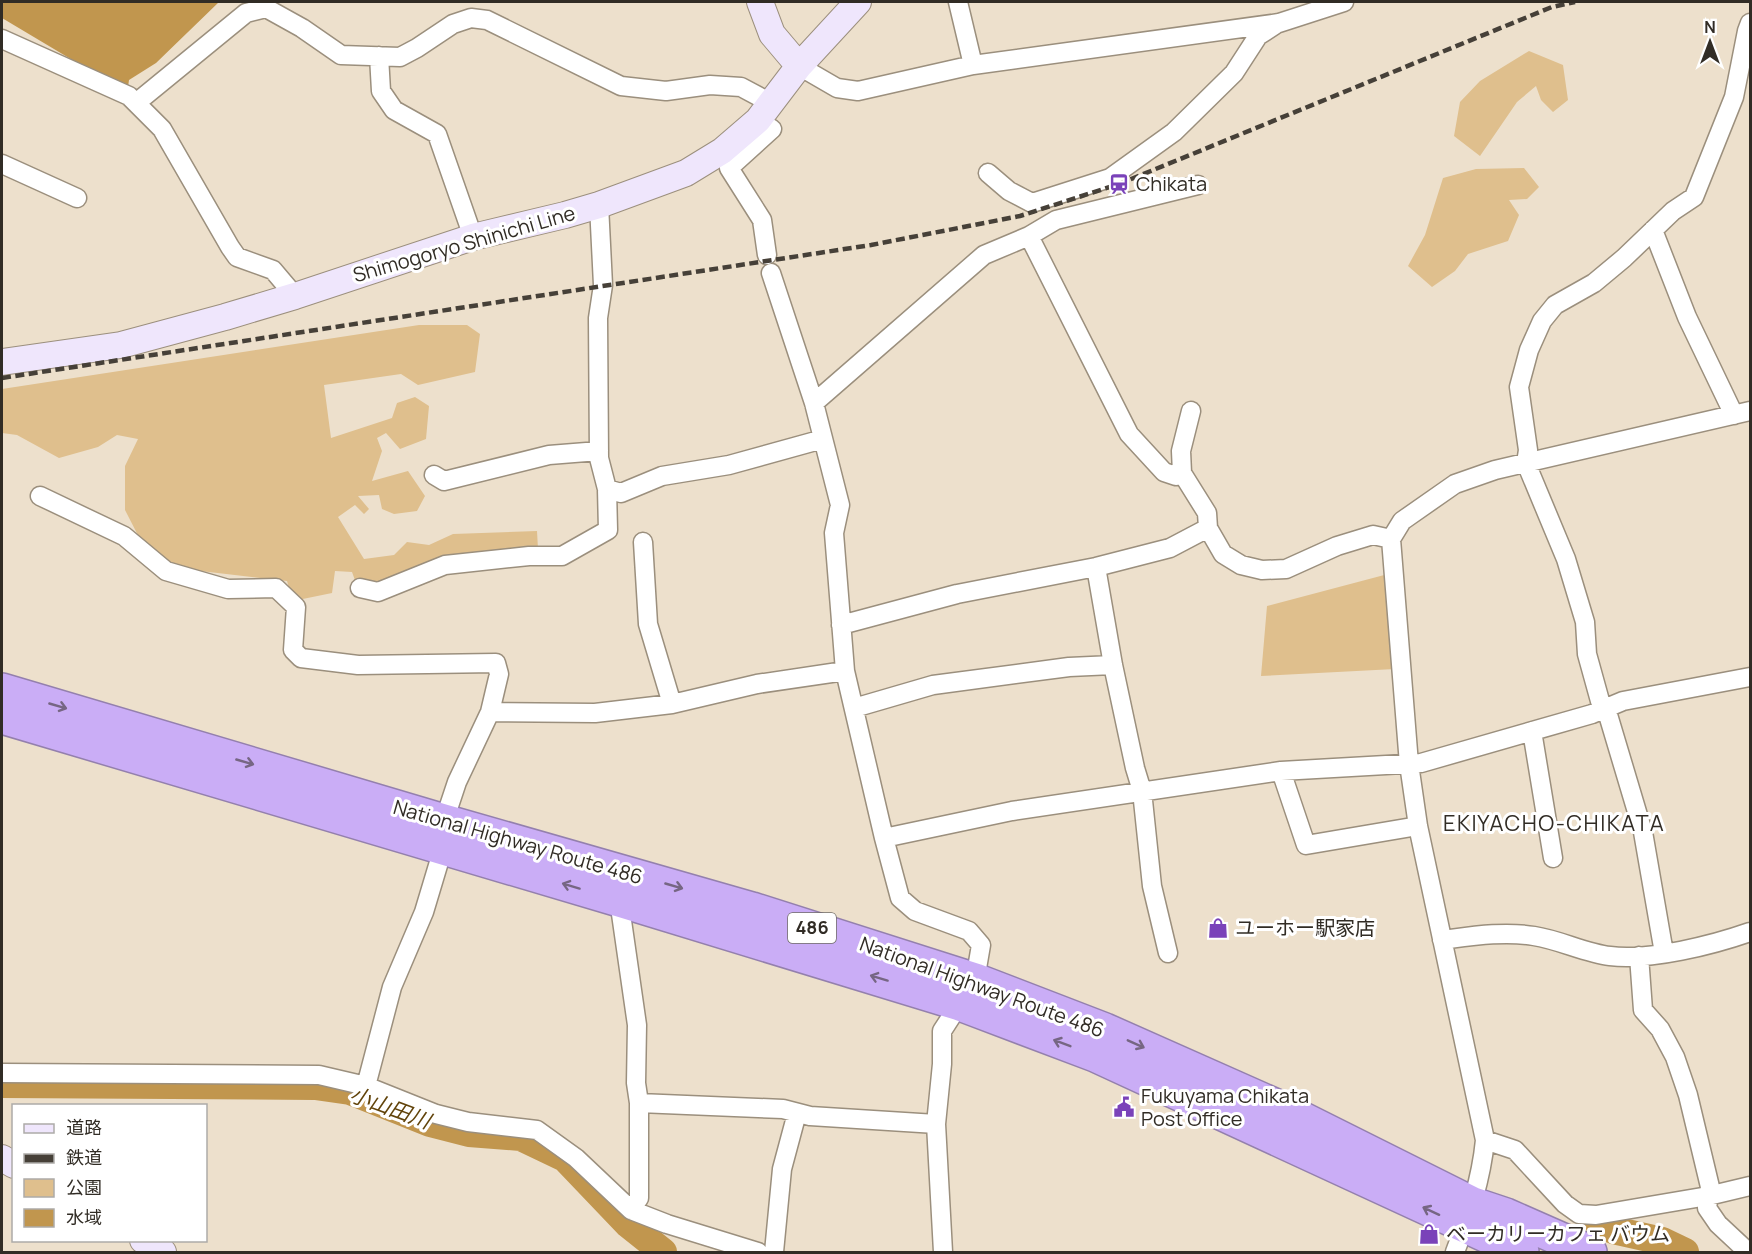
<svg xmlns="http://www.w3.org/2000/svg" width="1752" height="1254" font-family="Manrope,'Noto Sans JP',sans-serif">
<rect width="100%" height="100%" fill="#ede0cc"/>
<path fill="#dfbf8d" d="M1529,51L1563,65L1568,100L1553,112L1541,100L1536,86L1517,102L1480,156L1454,136L1460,102L1480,81Z
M1524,168L1539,187L1527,199L1509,200L1519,215L1508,241L1468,254L1455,271L1432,287L1408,266L1425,235L1443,178L1476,169Z
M419,325H467L480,334L475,372L418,385L401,374L324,385L331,438L392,418L397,403L415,397L429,406L426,439L400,449L386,433L377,438L382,451L372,481L408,471L425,496L417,511L394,514L382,509L379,495L358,496L369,509L364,514L355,505L338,517L364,559L394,555L407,542L429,545L453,534L537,531L538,549L383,584L356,583L352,572L335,571L332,593L293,601L287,581L175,568L145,549L125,510V466L138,439L117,435L98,447L59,458L17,435L2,433V389Z
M1388,574L1395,669L1261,676L1267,606Z"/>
<path fill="#c1964e" d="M2,2H219L156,63L129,80L128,87L116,86L2,18Z"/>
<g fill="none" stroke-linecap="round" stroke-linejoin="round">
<path stroke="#c1964e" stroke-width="28" d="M2,1084L315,1086L350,1091L430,1123L469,1133L521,1137L565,1158L628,1224L663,1252
M1599,1224L1613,1230L1662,1241L1685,1252"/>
<g stroke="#9b8f7d" stroke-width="21">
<path id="street" d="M958,2L973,65
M2,39L129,96L162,129L230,247L237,257L273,270L295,296
M379,56L381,91L394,110L437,134L473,237
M799,66L837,88L858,91L973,65L1279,23L1344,2
M136,103L246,13L266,8L302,28L341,55L400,57L417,48L453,24L471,18L487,20L621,86L666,91L710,85L741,87L771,103
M758,120L772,129L729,168L762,220L767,255
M2,164L77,198
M988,173L1009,191L1032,203L1110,178L1174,132L1234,73L1258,36L1275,25
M599,205L603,285L598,318L599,458L607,489L621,493L662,476L729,465L823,439
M1653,230L1687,317L1734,415
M1029,236L1129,434L1164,472L1176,476L1182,473
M771,273L814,403L840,505L834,533L845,671L884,838L900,898L915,911L969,931L981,945L975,980L942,1031V1064L936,1124L943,1252
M814,403L984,255L1029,236L1056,220L1198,185
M1191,411L1181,451L1182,473L1207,513L1208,528L1223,554L1241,565L1262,570L1286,569L1337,546L1373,535L1391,539
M434,475L444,481L549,455L599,451
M40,496L124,536L166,571L228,589L276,588L296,607L293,650L301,658L358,665L496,663L499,674L490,712L457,782L444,821L439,862L424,912L392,987L366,1086
M643,542L648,624L672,704
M1096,567L1113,665L1135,768L1142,791L1152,886L1168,953
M360,588L378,592L445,565L529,556H562L608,530L607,489
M841,625L957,594L1096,567L1170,548L1208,528
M854,708L933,685L1069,667L1113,665
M490,712L595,713L672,704L757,684L845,671
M1532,731L1553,858
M1281,771L1306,845L1418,826
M884,838L1012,811L1281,771L1421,763L1592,714L1623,701L1750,677
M619,900L637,1025L636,1083L639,1103V1198L631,1210
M1442,940C1473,936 1504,931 1534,936C1560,940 1585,953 1610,956C1650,961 1713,945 1750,932
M1664,953L1643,832L1606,708L1600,701L1587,654L1585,622L1566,559L1526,463L1528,450L1519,387L1529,350L1542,321L1555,305L1594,283L1624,258L1673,211L1694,197L1734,97L1747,31L1750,23
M1639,956L1643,1010L1660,1029L1675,1057L1688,1095L1710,1187L1707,1208L1718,1224L1748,1252
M2,1073L319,1075L366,1086L436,1114L468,1122L537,1130L576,1158L631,1210L667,1224L758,1252
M639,1103L783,1109L810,1116L936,1124
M1485,1140L1515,1150L1565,1204L1579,1214L1596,1215L1708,1196L1750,1186
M774,1252L782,1169L797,1113
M1455,1252C1469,1215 1481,1181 1485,1140L1418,826L1409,764L1391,539L1402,521L1455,484L1495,470L1750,411"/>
</g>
<g stroke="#9b8f7d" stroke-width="28">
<path id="secondary" d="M760,2L772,34L799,66
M2,362L121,345L225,317L295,296L473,237L565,215L599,205L686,173L722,151L758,120L799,66L858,2
M2,1158L14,1165
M143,1240L163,1252"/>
</g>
<g stroke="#9480ad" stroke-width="36">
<path id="highway" d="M2,690L444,821L752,909L975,980L1105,1030L1283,1109L1473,1204L1506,1215L1590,1252
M2,717L619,900L960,1004L1095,1055L1522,1252"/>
</g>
<use href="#street" stroke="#fff" stroke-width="18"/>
<use href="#secondary" stroke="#efe6fc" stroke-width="26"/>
<use href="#highway" stroke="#caadf6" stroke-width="33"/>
<path stroke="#464038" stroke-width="4.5" stroke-dasharray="9 4.5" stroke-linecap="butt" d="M2,378L871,245L1020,216L1119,184L1503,27L1552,7L1575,2"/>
</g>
<defs><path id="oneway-shaft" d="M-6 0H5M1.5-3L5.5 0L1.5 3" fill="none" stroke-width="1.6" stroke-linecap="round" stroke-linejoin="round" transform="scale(1.5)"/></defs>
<g stroke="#766683">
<use href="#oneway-shaft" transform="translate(58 706) rotate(16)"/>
<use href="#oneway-shaft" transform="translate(245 762) rotate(16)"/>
<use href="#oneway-shaft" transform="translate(571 886) rotate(-163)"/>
<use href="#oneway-shaft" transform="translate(674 886) rotate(16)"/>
<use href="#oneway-shaft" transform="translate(879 978) rotate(-163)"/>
<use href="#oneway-shaft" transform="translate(1062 1043) rotate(-159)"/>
<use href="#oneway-shaft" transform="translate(1136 1044) rotate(24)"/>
<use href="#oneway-shaft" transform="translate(1431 1211) rotate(-155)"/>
</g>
<defs>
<g id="station-bare" transform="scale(1.62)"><path d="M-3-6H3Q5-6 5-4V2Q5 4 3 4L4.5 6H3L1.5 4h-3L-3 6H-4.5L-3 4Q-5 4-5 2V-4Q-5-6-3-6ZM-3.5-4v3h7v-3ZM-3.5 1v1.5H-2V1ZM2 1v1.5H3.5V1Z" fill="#7a42b9" stroke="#fff" stroke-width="2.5" paint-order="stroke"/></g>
<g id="shop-bare" transform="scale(1.62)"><path d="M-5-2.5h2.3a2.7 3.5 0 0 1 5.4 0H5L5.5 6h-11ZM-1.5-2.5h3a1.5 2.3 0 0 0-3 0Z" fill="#7a42b9" stroke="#fff" stroke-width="2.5" paint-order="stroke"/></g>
<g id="civic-bare" transform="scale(1.62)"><path d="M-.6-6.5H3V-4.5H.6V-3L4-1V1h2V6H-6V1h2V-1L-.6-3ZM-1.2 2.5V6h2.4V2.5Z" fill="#7a42b9" stroke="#fff" stroke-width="2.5" paint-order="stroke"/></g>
</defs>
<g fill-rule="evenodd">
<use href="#station-bare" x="1119" y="184"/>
<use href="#shop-bare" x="1218" y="928"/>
<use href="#civic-bare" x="1124" y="1107"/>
<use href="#shop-bare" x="1429" y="1234"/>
</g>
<g text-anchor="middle" stroke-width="6" stroke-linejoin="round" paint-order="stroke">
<rect fill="#fff" stroke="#6f6b66" stroke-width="1.5" x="788" y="913" width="48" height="30" rx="4.5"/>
<g font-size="18" font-weight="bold" fill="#312c25">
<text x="812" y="934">486</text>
</g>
<g font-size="20" fill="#312c25" stroke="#fff" text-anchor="start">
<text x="1136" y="191">Chikata</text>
<text x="1235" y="935">ユーホー駅家店</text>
<text x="1141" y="1103">Fukuyama Chikata<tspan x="1141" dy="23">Post Office</tspan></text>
<text x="1446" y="1241">ベーカリーカフェ バウム</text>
</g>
<g font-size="20" fill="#312c25" stroke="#fff">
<text transform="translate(464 244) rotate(-16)" y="7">Shimogoryo Shinichi Line</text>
<text transform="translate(518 842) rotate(16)" y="7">National Highway Route 486</text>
<text transform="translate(982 987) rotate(20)" y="7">National Highway Route 486</text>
</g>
<g font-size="21" font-style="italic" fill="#62440b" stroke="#fff">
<text transform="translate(390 1108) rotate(20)" y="7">小山田川</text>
</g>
<g font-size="22" letter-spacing="1.5" fill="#312c25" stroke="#fff">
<text x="1554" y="831">EKIYACHO-CHIKATA</text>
</g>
</g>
<rect width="1752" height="1254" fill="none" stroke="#312c25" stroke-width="6"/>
<rect x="12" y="1104" width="195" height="138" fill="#ffffff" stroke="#adaba8" stroke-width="1.5"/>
<rect x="24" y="1124" width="30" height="9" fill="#efe6fc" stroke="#adaba8" stroke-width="1.5"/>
<text x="66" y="1134" font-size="18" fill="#312c25">道路</text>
<rect x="24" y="1154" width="30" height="9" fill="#464038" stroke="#adaba8" stroke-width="1.5"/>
<text x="66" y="1164" font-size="18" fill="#312c25">鉄道</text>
<rect x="24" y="1179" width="30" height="18" fill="#dfbf8d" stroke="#adaba8" stroke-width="1.5"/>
<text x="66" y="1194" font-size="18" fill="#312c25">公園</text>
<rect x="24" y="1209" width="30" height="18" fill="#c1964e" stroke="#adaba8" stroke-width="1.5"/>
<text x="66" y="1224" font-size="18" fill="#312c25">水域</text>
<g transform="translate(1710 42)" stroke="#ffffff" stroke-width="4.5" paint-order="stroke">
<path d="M0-4.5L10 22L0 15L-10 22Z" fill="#312c25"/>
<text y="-9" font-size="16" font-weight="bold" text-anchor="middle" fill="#312c25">N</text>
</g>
</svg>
